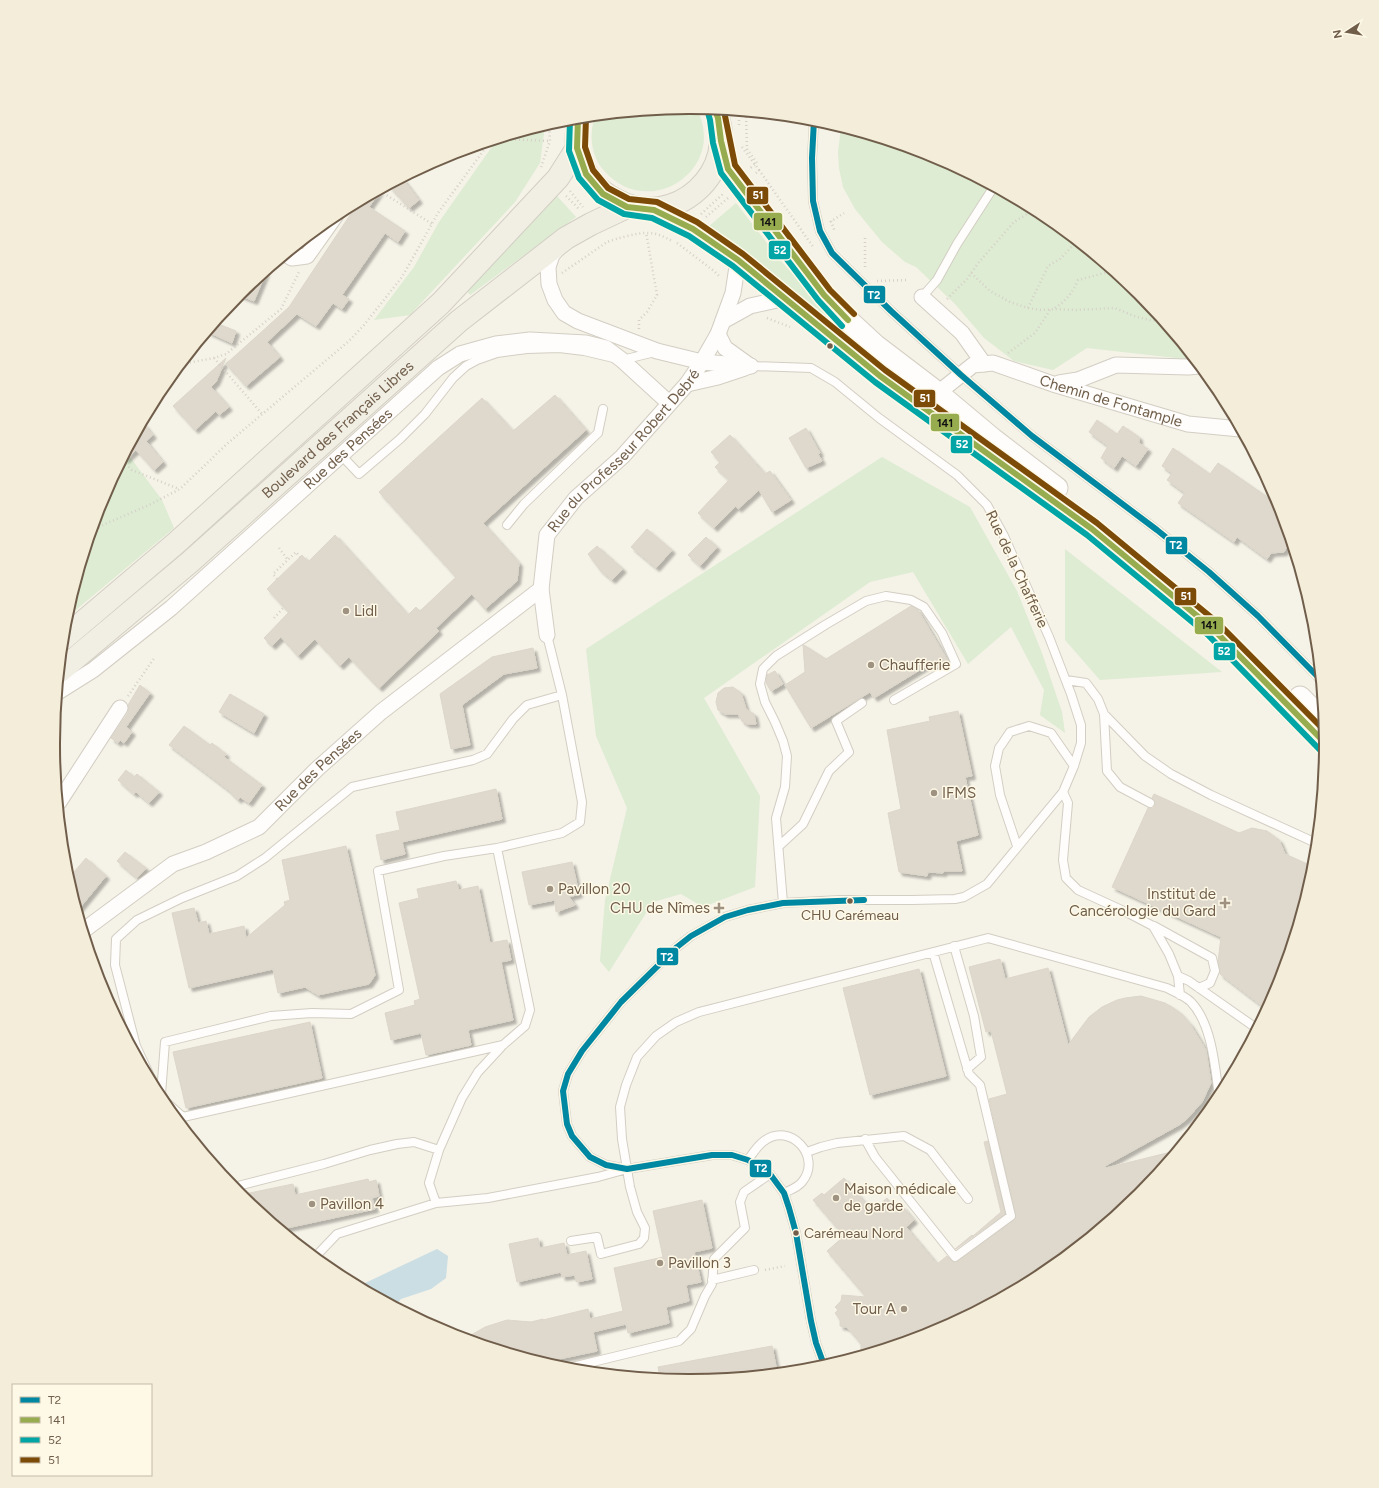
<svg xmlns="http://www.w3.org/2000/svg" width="1379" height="1488" font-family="Figtree,sans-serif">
<defs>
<filter id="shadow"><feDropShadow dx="3.5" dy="3.5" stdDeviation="1" flood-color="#0004"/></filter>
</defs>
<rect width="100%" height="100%" fill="#f5f2e7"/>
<path fill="#ddecd2" d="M690,108H696C730,169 646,225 601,167C591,153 589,133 595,117Z
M545,126L540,163L515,202L410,315L374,320L414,267L439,222L496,141Z
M841,128L933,156L1043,215L1140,294L1194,360L1087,348L1053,370L1014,361L984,338L955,304L916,267L905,262L882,242L855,209L843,187L839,168L838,152Z
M557,196L576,217L470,295L467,291Z
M736,203L780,260L833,318L873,354L870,358L708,227Z
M127,453L162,500L174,528L65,619L102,500Z
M882,457L970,507L1017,591L1042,653L1062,712L1065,733L1040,715L1044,690L1011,627L968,664L913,572L870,582L704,698L760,796L755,887L703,907L681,894L653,902L609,972L600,961L605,900L627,808L596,736L586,649Z
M1065,549L1222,672L1100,680L1065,640Z"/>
<path fill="#cadee4" d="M437,1249L448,1256L446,1278L431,1289L401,1299L396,1305L360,1286L363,1284Z"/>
<path fill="#ded8cd" stroke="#ddd6ca" filter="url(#shadow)" d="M403,179L419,200L409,208L389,186Z
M380,191L369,207L405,231L398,242L385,233L342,295L349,299L342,309L333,303L316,326L297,314L267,342L280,357L246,386L226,364L289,307L358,203Z
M266,272L254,301L239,295L240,294Z
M216,323L236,331L232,343L208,332Z
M226,358L216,382L211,387L229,407L219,415L216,411L195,430L173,406Z
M555,395L586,430L483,523L519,563L517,581L485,609L472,594L436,628L439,631L379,688L349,657L340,666L315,639L298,656L281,637L272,646L264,638L289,612L267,589L302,555L308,562L335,535L408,615L416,607L420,611L456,577L379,492L482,398L513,431Z
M1097,420L1117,434L1123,426L1139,437V443L1148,449L1136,466L1122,456L1114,468L1101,458L1108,446L1089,432Z
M143,423L153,435L146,441L163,462L154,470L136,450L125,460L124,459Z
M806,428L820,453L818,454L822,461L806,468L789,438Z
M730,435L765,474L770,471L791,500L772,512L759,490L738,509L736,506L714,528L698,513L729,480L715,467L720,462L711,452Z
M1173,448L1210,474L1218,463L1266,496L1265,497L1280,508L1290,542L1284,552L1271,553L1267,559L1237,537L1234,542L1178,503L1185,493L1167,480L1172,473L1162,466Z
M647,529L672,550L656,568L631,547Z
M706,537L717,547L700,566L688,555Z
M597,546L623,569L612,580L600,570L588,554Z
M911,606L918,610L948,661L934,669L931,663L874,698L870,692L811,728L785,685L805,672L803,645H804L826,659Z
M533,648L537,668L504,674L462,705L470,745L451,749L440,694L492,657Z
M775,671L783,684L771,691L766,683L767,675Z
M140,685L150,693L126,727L132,732L124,743L120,740L118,743L111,738L128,713V705Z
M733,687L741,693L746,709L754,714L756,724H747L742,721L738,714H725L718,710L716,702L718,693L724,688Z
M230,694L264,714L254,733L219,712Z
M958,711L972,776L965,777L978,835L956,841L962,871H944L943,873L928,872L927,876L899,872L888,813L901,809L887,730L930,721L929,717Z
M184,726L210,745L212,743L226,754L224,757L262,785L249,803L240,797L238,800L227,789L169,745Z
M126,770L134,777L137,774L159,792L149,803L136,792L134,794L118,780Z
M496,789L502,819L402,842L405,854L381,860L376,835L400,830L396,812Z
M1154,794L1239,833L1252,828L1267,831L1279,840L1285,854L1314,867L1277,988L1266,1009L1220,974V970L1218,962L1221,937L1112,887L1148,808H1153L1155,805V800L1152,798Z
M346,846L375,975L369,984L318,995L305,987L278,993L273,969L189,988L172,913L194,908L198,923L206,921L209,934L244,926L246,938L285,905L284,902L290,900L282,860Z
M125,852L146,868L137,878L117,861Z
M86,858L106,876L78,910L68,879Z
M572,862L579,894L569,897L575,905L556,912L555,900L529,905L522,872Z
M456,881L459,890L478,886L490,943L507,940L511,960L501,962L513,1020L468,1030L471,1045L426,1055L421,1033L391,1040L385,1013L415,1005L414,1001L420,999L399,903L419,898L417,889Z
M1000,959L1005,979L1048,968L1068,1045L1089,1017L1102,1007L1117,1000L1125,998L1141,996L1165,1003L1172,1007L1179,1012L1190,1024L1206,1050L1211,1083L1202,1102L1187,1119L1179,1125L1105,1166L1106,1168L1175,1151L1139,1194L1043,1273L933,1332L911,1339L907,1335L897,1343L868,1352L861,1351V1344L851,1332L846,1327L840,1326V1320L835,1313L838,1310L835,1307L841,1301L842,1295L866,1297L827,1251L842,1238L841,1237L843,1235L813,1200L822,1193L824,1195L844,1178L872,1211L887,1198L897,1210L902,1206L914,1220L906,1227L937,1264L947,1256L953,1262L958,1261L1014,1220L1016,1217L989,1099L1007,1094L991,1031L986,1032L969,967Z
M919,969L946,1076L870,1095L843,988Z
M310,1022L322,1078L186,1108L173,1052Z
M988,1141L1005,1214L956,1249H955L972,1235L973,1236L1001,1212L984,1142Z
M368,1179L369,1182L376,1180L379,1196L372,1198L375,1209L282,1229L240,1195L293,1184L295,1195Z
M702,1200L712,1248L694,1252L701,1282L686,1285L689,1301L666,1307L669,1323L628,1333L626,1324L593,1332L597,1351L545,1362L466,1338L485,1327L507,1320L531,1322L543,1319V1320L588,1309L590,1319L623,1311L614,1268L663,1257L653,1211Z
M538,1238L540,1248L564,1243L567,1255L586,1251L592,1279L576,1282L575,1275L562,1277L561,1272L517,1282L509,1244Z
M772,1346L777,1372L689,1380L660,1378L658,1367Z"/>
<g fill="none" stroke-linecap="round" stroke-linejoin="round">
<g stroke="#d3cec3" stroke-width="10">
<path id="service" d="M814,120L812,158L813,201L820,231L832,253L891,311L961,375L1032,436L1157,530L1209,572L1258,616L1320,679
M922,297L937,280L957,244L993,188
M341,455L359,474L400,439L425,414L453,378L466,366L477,360L497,353L527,349L559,348L584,351L622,360L655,352
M507,525L524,504L598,433L603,409
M547,635L562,695L582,802L580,822L562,833L497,848L530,1010L525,1026L503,1045L478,1072L462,1098L439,1150L429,1183L436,1203L488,1198L598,1177L627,1169L712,1155H732L748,1160L770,1174L784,1193L789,1208L796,1233L811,1321L816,1343L824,1365
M1066,680L1086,683L1098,699L1104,714L1107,771L1120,787L1150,803
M1104,714L1145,756L1171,774L1211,795L1316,843
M1063,792L1068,803L1063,860L1066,878L1078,890L1128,913L1153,926L1169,954L1178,976L1180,995
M779,846L803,824L829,771L849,752L836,721L862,703
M1017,846L1000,795L995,766L999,748L1002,744L1010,732L1029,726L1051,733L1074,766
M783,903L776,818L785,787L787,756L783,741L775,722L765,702L760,684L763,669L776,656L825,625L866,601L886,596L911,600L924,607L942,633L956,664L894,700
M1154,926L1212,958L1215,971L1210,983L1199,988
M954,946L974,1016L981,1057L967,1069
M1178,976L1189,981L1256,1028
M503,1045L183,1117L166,1102L151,1078L136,1046L115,965L116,939L137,920L182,898L237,876L265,858L352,787L473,760L487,754L513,719L527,705L562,695
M161,1094L165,1042L271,1016L312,1013L351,1014L399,990L378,871L444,856L497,848
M865,1139L875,1157L955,1257L1011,1216L980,1085L969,1074L933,952
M807,1152L821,1147L837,1143L904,1136L930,1150L968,1199
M748,1160C753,1153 757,1146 764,1141C790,1121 823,1157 802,1182C797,1188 790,1190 784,1193
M627,1169L606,1165L590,1157L572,1136L567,1124L563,1091L568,1074L582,1051L621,1002L677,947L691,936L725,917L748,910L783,903L840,900H912L955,899L964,897L987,884L1063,792L1074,766L1081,743V725L1071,694L1049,637L1004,536L987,505L957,475L879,418L835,382L811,368L751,366
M234,1187L324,1164L370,1150L397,1144L414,1142L439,1150
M571,1241L597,1237L601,1254L639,1244L644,1238L645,1228L637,1212L630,1187L622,1139L620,1107L626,1085L637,1057L656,1036L676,1022L699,1012L988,938L1167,988C1175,992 1185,996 1191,1002C1212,1024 1215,1067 1219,1096
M317,1255L337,1234L436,1203
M712,1280L754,1270
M568,1368L679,1341L691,1329L705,1296L712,1284L714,1259L745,1228L740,1202L744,1192L770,1174"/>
</g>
<g stroke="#d3cec3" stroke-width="17">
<g id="minor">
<path d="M558,248L552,255L548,267L549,284L555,300L564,313L578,321L657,351L702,362L751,366"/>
<path d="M287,255L292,258L307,256L336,215"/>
<path d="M922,297L962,333L984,364"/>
<path d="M723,321L750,306L786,298"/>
<path d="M718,334L725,348L750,366"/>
<path d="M1059,383L1078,380L1116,365L1188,367L1199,366"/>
<path d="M687,384L718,377L745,368"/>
<path id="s1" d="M938,393L973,365L993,363L1053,384L1188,424L1240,429"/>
<path id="s2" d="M547,635L541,589L547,535L576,498L622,457L687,384L702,362L718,334L733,293L738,260"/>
<path id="s3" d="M58,692L93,670L171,608L438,368L460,354L496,344L530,340L586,343L606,348L622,360L669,403"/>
<path d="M59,802L120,708"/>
<path id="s4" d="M84,930L173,864L206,852L259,827L317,769L381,712L541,589"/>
</g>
</g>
<g stroke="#d5cfc4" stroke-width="23">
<path id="secondary" d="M721,141L728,169L824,295L849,321L875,345L938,393L993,439L1057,488
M654,210L693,229L738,260L880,376L1092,529L1213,629L1326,744
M1300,697L1324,721"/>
</g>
<g stroke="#d3cec4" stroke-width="24">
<g id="primary">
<path d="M579,118C577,126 576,140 577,149C578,153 581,158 582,163C588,180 600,192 616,200C674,232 742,171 715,110"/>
<path d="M63,639L175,544L441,303L558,178L577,148"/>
<path id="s5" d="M60,671L190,562L459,321L566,238L591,224L627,207"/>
</g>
</g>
<path stroke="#d6d0c9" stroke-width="2.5" stroke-dasharray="1 3" stroke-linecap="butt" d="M746,113L747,149L757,163L749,169
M739,125V112
M503,139L550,141
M742,147L759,170L754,175
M541,167L550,141L549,125
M759,170L814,248
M380,191L432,224
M570,191L583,207
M566,196L579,209
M701,214L724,193
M706,217L728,198
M831,221L835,232
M830,222L844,213
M865,238V269
M677,243L714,271L720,277
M562,273L607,242C615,239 639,232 648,233C657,233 665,237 672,241
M971,273L990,291L1010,302L1028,308L1041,310L1054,309L1076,310L1115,308L1134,316L1150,320L1161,321
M877,281L906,280
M947,299L967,279L979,262L1014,222L1034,210
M1028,308L1048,266L1060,259L1076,242
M1055,308C1067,300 1073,292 1078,280L1112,271
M767,318L790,327
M639,329V320L647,312L657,295L646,232
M1008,353L1035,333L1050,310
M214,358L262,414
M182,364L214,358L226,354L281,309L299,272
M123,461L132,470L179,489
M92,532L103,525L149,505L180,489L228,443L349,341L364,325L402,277L438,213L489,143
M279,548L288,560
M277,579L273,574L296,552L300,557
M274,618L284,607
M128,696L155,657
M765,1270L785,1266"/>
<use href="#service" stroke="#fefdfb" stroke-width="8"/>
<use href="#minor" stroke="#fefdfb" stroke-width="15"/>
<use href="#secondary" stroke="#fefdfb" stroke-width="21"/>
<use href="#primary" stroke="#f1eee4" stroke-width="22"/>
<g stroke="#fef9e7" stroke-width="9">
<path id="bus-1" d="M814,120L812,158L813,201L820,231L832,253L891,311L961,375L1032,436L1157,530L1209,572L1258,616L1320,679
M824,1365L816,1343L811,1321L796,1233L789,1208L784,1193L770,1174L748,1160L732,1155H712L627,1169L606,1165L590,1157L572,1136L567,1124L563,1091L568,1074L582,1051L621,1002L677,947L691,936L725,917L748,910L783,903L864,900"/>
</g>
<g stroke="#fef9e7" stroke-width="9">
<path id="bus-2" d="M715,110L718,118L721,141L728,169L824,295L848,320
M578,118L577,148L586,174L603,194L627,207L654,210L693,229L738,260L880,376L1092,529L1213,629L1326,744"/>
</g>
<g stroke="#fef9e7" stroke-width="9">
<path id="bus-3" d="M708,113L710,120L713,143L721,173L818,300L842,326
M570,119L569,151L579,178L598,200L624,214L652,218L689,236L733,266L875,382L1087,535L1208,635L1320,750"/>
</g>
<g stroke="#fef9e7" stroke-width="9">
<path id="bus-4" d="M724,111L735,165L830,290L854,314
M586,118L585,147L593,170L608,188L629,199L657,202L697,222L743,254L885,370L1097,523L1218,623L1325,731"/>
</g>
<use href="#bus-1" stroke="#0088a3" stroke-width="6"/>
<use href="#bus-2" stroke="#96ac4e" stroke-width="6"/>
<use href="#bus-3" stroke="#01a5a6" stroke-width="6"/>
<use href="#bus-4" stroke="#7c4b08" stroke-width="6"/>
</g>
<g fill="#705e4a" stroke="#fef9e7" stroke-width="1.5">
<circle cx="830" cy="346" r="3.5"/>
<circle cx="850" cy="901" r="3.5"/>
<circle cx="796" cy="1233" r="3.5"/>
</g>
<g fill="#9f9281" stroke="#fef9e7" stroke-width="1.5">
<circle cx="346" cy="611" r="4"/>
<circle cx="871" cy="665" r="4"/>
<circle cx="934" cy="793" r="4"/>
<circle cx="550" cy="889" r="4"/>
<path d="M1223 897h4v4h4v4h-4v4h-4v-4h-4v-4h4z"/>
<path d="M717 902h4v4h4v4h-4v4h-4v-4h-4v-4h4z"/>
<circle cx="836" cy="1198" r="4"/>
<circle cx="312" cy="1204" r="4"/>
<circle cx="660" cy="1263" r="4"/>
<circle cx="904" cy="1309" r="4"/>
</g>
<g text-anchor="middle" stroke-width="3" stroke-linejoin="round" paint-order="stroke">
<g font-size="14" fill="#705e4a" stroke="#fef9e7">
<text x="850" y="920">CHU Carémeau</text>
<text x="804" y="1238" text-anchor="start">Carémeau Nord</text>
</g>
<g font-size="15" fill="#705e4a" stroke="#fef9e7">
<text dy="5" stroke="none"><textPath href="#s1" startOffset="189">Chemin de Fontample</textPath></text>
<text dy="5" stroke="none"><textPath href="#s5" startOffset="368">Boulevard des Français Libres</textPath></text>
<text dy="5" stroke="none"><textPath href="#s3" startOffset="379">Rue des Pensées</textPath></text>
<text dy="5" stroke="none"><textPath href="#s2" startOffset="215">Rue du Professeur Robert Debré</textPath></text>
<text transform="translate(1017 569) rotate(65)" y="5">Rue de la Chafferie</text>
<text dy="5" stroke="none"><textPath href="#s4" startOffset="287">Rue des Pensées</textPath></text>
</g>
<g font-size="15" fill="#705e4a" stroke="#fef9e7" text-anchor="start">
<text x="354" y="616">Lidl</text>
<text x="879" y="670">Chaufferie</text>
<text x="942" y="798">IFMS</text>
<text x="558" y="894">Pavillon 20</text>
<text x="1216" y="899" text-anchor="end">Institut de<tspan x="1216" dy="17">Cancérologie du Gard</tspan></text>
<text x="710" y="913" text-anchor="end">CHU de Nîmes</text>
<text x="844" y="1194">Maison médicale<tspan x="844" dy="17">de garde</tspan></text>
<text x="320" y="1209">Pavillon 4</text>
<text x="668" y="1268">Pavillon 3</text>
<text x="896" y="1314" text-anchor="end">Tour A</text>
</g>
</g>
<path d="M0 0H1379V1488H0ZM689 114H690A629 629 0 0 1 1319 743V745A629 629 0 0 1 690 1374H689A629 629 0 0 1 60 745V743A629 629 0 0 1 689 114Z" fill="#f3edda" fill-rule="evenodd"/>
<path fill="none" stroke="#705e4a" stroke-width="2" d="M689 114H690A629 629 0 0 1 1319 743V745A629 629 0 0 1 690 1374H689A629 629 0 0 1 60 745V743A629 629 0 0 1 689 114Z"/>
<g stroke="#fef9e7" stroke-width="1.5">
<rect x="746" y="186" width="23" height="19" rx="4" fill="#7c4b08"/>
<rect x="753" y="212" width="30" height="19" rx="4" fill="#96ac4e"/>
<rect x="768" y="240" width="23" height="20" rx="4" fill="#01a5a6"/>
<rect x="863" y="285" width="23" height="19" rx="4" fill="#0088a3"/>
<rect x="913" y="389" width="23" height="19" rx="4" fill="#7c4b08"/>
<rect x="930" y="413" width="30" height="19" rx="4" fill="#96ac4e"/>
<rect x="950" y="435" width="23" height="19" rx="4" fill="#01a5a6"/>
<rect x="1165" y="536" width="23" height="19" rx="4" fill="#0088a3"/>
<rect x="1174" y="587" width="23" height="19" rx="4" fill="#7c4b08"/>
<rect x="1194" y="616" width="30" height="19" rx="4" fill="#96ac4e"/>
<rect x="1213" y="642" width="23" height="19" rx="4" fill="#01a5a6"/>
<rect x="656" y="947" width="23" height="19" rx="4" fill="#0088a3"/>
<rect x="749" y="1159" width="23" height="19" rx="4" fill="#0088a3"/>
</g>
<g font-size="11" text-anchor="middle" font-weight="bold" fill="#fff">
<text x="758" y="199">51</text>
<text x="780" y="254">52</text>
<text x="874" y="299">T2</text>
<text x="925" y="402">51</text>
<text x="962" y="448">52</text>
<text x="1176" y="549">T2</text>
<text x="1186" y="600">51</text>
<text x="1224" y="655">52</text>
<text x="667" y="961">T2</text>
<text x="761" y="1172">T2</text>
</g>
<g font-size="11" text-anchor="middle" font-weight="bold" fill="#111">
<text x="768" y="226">141</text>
<text x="945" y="427">141</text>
<text x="1209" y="629">141</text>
</g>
<rect x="12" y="1384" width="140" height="92" fill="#fef9e7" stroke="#c5bba8"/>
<rect x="20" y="1397" width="20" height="6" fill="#0088a3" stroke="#c5bba8"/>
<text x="48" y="1404" font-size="12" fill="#705e4a">T2</text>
<rect x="20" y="1417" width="20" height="6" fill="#96ac4e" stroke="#c5bba8"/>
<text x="48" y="1424" font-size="12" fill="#705e4a">141</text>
<rect x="20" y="1437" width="20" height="6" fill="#01a5a6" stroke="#c5bba8"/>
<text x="48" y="1444" font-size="12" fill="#705e4a">52</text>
<rect x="20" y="1457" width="20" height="6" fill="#7c4b08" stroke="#c5bba8"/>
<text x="48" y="1464" font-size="12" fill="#705e4a">51</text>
<g transform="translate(1347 32) rotate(258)" stroke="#fef9e7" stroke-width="3" paint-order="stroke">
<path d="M0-3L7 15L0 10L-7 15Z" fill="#705e4a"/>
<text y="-6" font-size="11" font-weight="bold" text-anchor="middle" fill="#705e4a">N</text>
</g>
</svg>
